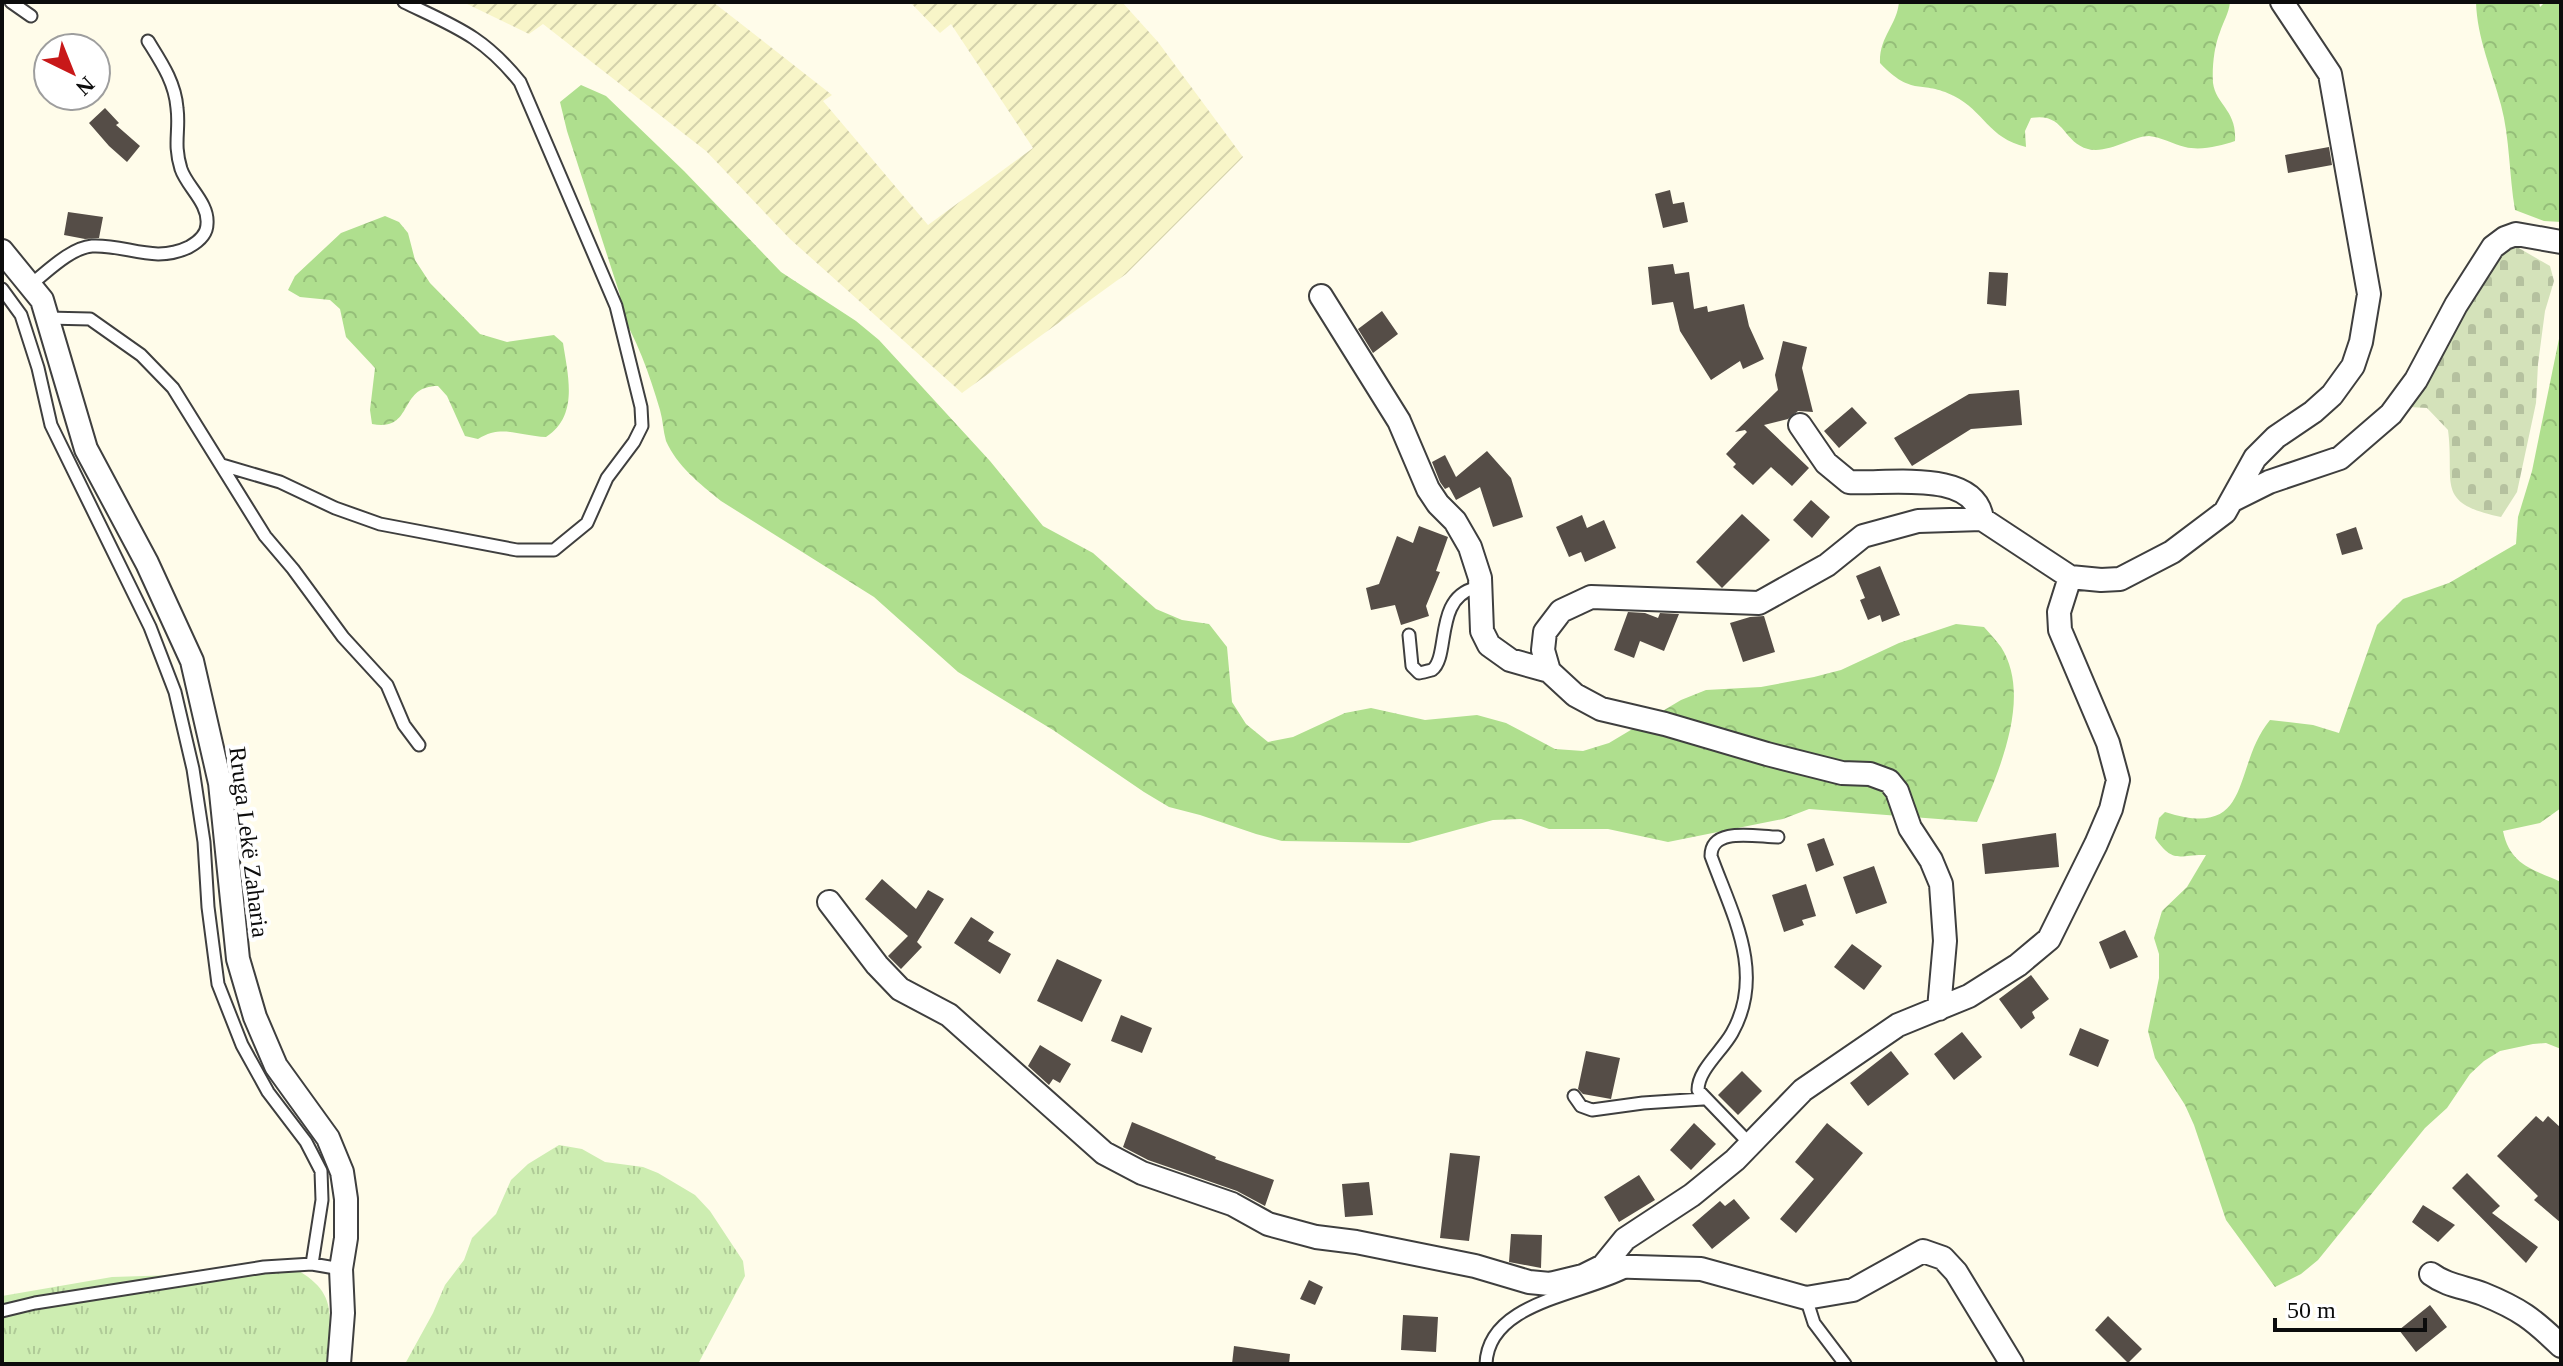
<svg xmlns="http://www.w3.org/2000/svg" width="2563" height="1366" font-family="'Times New Roman',serif">
<defs>
<pattern id="farmland-furrows" width="10" height="10" patternUnits="userSpaceOnUse" patternTransform="scale(2)"><rect width="10" height="10" fill="#f8f5c8"/><path d="M-1 1l2-2M0 10L10 0M9 11l2-2" fill="none" stroke="#d3d1ab"/></pattern>
<pattern id="grass-tufts" width="24" height="20" patternUnits="userSpaceOnUse" patternTransform="scale(2)"><rect width="24" height="20" fill="#cdedb1"/><path d="M3 7l-1-3M5 7V3M7 7l1-3M15 17l-1-3M17 17v-4M19 17l1-3" fill="none" stroke="#afca97"/></pattern>
<pattern id="forest-crowns" width="20" height="18" patternUnits="userSpaceOnUse" patternTransform="scale(2)"><rect width="20" height="18" fill="#afdf8e"/><path d="M2 6a3 3 0 1 1 6 0M12 15a3 3 0 1 1 6 0" fill="none" stroke="#95be79"/></pattern>
<pattern id="cemetery-stones" width="16" height="16" patternUnits="userSpaceOnUse" patternTransform="scale(2)"><rect width="16" height="16" fill="#d4e2ba"/><path d="M2 7V4a2 2 0 0 1 4 0v3zM10 15v-3a2 2 0 0 1 4 0v3z" fill="#b5c19f"/></pattern>
</defs>
<rect width="100%" height="100%" fill="#fffcea"/>
<path fill="url(#farmland-furrows)" d="M463,2H713L832,95L823,101L928,225L1033,148L951,24L940,33L910,2H1122L1158,42L1243,157L1126,274L962,393L790,239L706,151L543,24L529,34Z"/>
<path fill="url(#grass-tufts)" d="M559,1145L582,1149L605,1162L643,1167L658,1173L695,1195L710,1211L743,1261L745,1276L698,1364H405L433,1313L445,1285L464,1260L472,1238L496,1214L511,1180L528,1164Z
M299,1271C341,1296 328,1321 328,1364H2V1296L112,1277Z"/>
<path fill="url(#forest-crowns)" d="M1899,2H2230C2229,13 2223,22 2220,32C2214,47 2212,67 2213,83C2216,105 2237,110 2235,141C2220,146 2201,151 2185,147C2173,144 2161,137 2149,136C2132,136 2109,154 2088,149C2062,142 2065,112 2031,118L2025,131L2026,147C1988,138 1984,111 1954,96C1921,79 1913,98 1880,63C1879,37 1897,25 1899,2Z
M2476,2H2539L2540,7L2545,2H2561V222L2544,221L2515,210C2509,175 2510,139 2501,105C2492,71 2477,38 2476,2Z
M581,85L606,96L684,171L781,272L856,321L879,340L990,461L1043,526L1093,553L1156,609L1182,620L1209,624L1227,647L1232,702L1246,724L1268,742L1293,737L1345,713L1371,708L1425,720L1477,715L1506,723L1555,749L1583,751L1609,743L1681,700L1706,690L1761,687L1814,677L1841,670L1899,643L1956,624L1984,627C1990,634 1996,640 2001,647C2033,697 1998,774 1977,822L1809,809L1783,819L1668,842L1608,829H1549L1521,819L1493,820L1409,843L1282,841L1256,834L1200,815L1169,807L1144,792L1053,730L958,672L874,597L721,501C700,484 677,466 666,441C663,431 663,420 660,410C649,373 637,338 616,306L620,295L567,131L560,102Z
M385,216L399,222L408,233L415,260L430,283L480,334L507,342L554,335L563,343C568,376 579,416 546,437C519,436 502,424 478,439L465,436L447,396L438,386C397,386 415,432 372,424L370,410L375,368L346,337L340,309L330,300L300,297L288,290L295,276L341,233Z
M2561,329V808L2540,823L2503,831C2510,865 2532,869 2561,882V1049L2546,1043L2533,1044L2500,1051L2484,1061L2470,1074L2447,1108L2425,1128L2318,1260L2301,1274L2275,1287L2226,1220L2194,1125L2185,1105L2155,1058L2148,1031L2159,978V954L2154,938L2162,911L2187,887L2206,855C2179,854 2174,865 2155,838L2159,818L2165,812C2255,841 2231,767 2270,720L2313,725L2339,733L2377,625L2403,599L2449,583L2516,544L2518,517L2532,471Z"/>
<path fill="url(#cemetery-stones)" d="M2509,245L2517,247L2550,266L2554,281L2545,311L2538,364L2536,403L2517,492L2501,517C2434,503 2455,484 2448,430L2427,408L2409,407L2500,249Z"/>
<path fill="#554d47" d="M105,108L119,123L116,125L140,146L127,162L109,146L89,123Z
M2329,147L2332,165L2288,173L2285,155Z
M1670,190L1673,204L1684,202L1688,222L1663,228L1655,194Z
M68,212L103,217L99,238L85,239L64,235Z
M1673,264L1675,274L1689,272L1694,309L1707,306L1708,312L1744,304L1749,326L1764,359L1743,369L1740,361L1711,380L1680,331L1673,302L1652,305L1648,267Z
M1989,272L2008,273L2006,306L1987,304Z
M1382,311L1398,334L1373,353L1358,329Z
M1783,341L1807,347L1802,368L1813,412L1798,411L1788,419L1764,425L1809,468L1792,486L1771,467L1753,485L1733,467L1736,464L1726,454L1747,432L1745,430L1735,432L1778,390L1775,375Z
M2019,390L2022,425L1971,429L1912,466L1894,438L1969,394Z
M1852,407L1867,423L1839,448L1824,431Z
M1487,451L1511,478L1523,517L1493,527L1480,487L1456,500L1449,487L1445,489L1440,482L1432,462L1445,455L1456,477Z
M1811,500L1830,517L1812,538L1793,520Z
M1742,514L1770,540L1722,588L1696,562Z
M1582,515L1587,528L1604,520L1616,548L1585,562L1581,552L1569,557L1556,527Z
M1419,526L1448,537L1436,571L1440,572L1426,606L1429,616L1401,625L1395,605L1371,610L1366,588L1379,584L1397,536L1413,543Z
M2356,527L2363,549L2342,555L2336,534Z
M1880,566L1900,615L1882,622L1880,615L1868,620L1860,600L1865,598L1856,576Z
M1628,612L1645,613L1658,618L1660,613L1679,614L1664,651L1640,641L1634,658L1614,650Z
M1764,616L1775,652L1743,662L1730,623L1750,617Z
M2056,833L2059,867L1985,874L1982,844Z
M1824,838L1834,865L1816,872L1807,844Z
M1874,866L1887,903L1856,914L1843,877Z
M882,879L916,909L928,890L944,899L917,942L922,947L901,969L888,956L908,936L865,899Z
M1806,884L1816,916L1802,920L1804,925L1784,932L1772,895Z
M971,917L994,932L988,941L1011,954L1000,974L954,943Z
M2125,930L2138,957L2110,969L2099,942Z
M1852,944L1882,966L1864,990L1834,967Z
M1057,959L1102,980L1082,1022L1037,1001Z
M2031,975L2049,999L2032,1012L2035,1018L2021,1029L1999,999Z
M1121,1015L1152,1028L1142,1053L1111,1041Z
M2080,1028L2109,1040L2098,1067L2069,1055Z
M1962,1032L1982,1057L1954,1080L1934,1054Z
M1040,1045L1071,1064L1060,1083L1053,1079L1049,1085L1028,1066Z
M1586,1051L1620,1058L1611,1099L1583,1094L1578,1089Z
M1891,1051L1909,1074L1868,1106L1850,1083Z
M1742,1071L1762,1091L1738,1115L1718,1095Z
M2536,1116L2543,1122L2548,1116L2561,1128V1223L2534,1200L2538,1196L2497,1156Z
M1132,1122L1216,1157L1215,1159L1274,1180L1265,1206L1237,1191L1148,1160L1123,1147Z
M1694,1123L1716,1144L1691,1170L1670,1150Z
M1827,1123L1863,1153L1796,1233L1780,1219L1814,1179L1795,1162Z
M1450,1153L1480,1156L1469,1241L1440,1238Z
M2467,1173L2500,1206L2492,1213L2538,1247L2526,1263L2452,1188Z
M1639,1175L1655,1200L1619,1222L1604,1197Z
M1369,1182L1373,1215L1345,1217L1342,1184Z
M1734,1199L1750,1218L1712,1249L1692,1225L1720,1201L1725,1206Z
M2423,1205L2455,1225L2438,1242L2412,1222Z
M1511,1234L1542,1235L1541,1268L1509,1262Z
M1309,1280L1323,1287L1315,1305L1300,1299Z
M2430,1305L2447,1327L2416,1352L2399,1330Z
M1403,1315L1438,1317L1436,1352L1401,1350Z
M2108,1316L2142,1349L2128,1363L2095,1330Z
M1234,1346L1290,1354L1289,1364H1232Z"/>
<g fill="none" stroke-linecap="round" stroke-linejoin="round">
<g stroke="#3f3f3f" stroke-width="15">
<path id="lane" d="M11,2L31,16
M30,285C47,272 70,248 92,246C126,244 154,264 189,247C198,242 207,234 207,224C209,203 187,187 181,169C173,143 180,131 177,108C175,82 161,62 148,41
M2,289L21,315L38,368L51,425L150,627L175,692L193,769L204,842L208,907L218,984L242,1045L268,1092L306,1142L321,1171L322,1200L312,1264
M47,318L90,319L141,355L173,388L265,536L293,569L343,637L387,685L404,725L419,745
M222,465L280,482L335,508L380,524L517,550H554L587,523L607,478L634,442L642,426L641,407L616,306L520,82C483,36 456,27 404,2
M1409,635L1412,666L1419,673C1421,673 1431,670 1432,670C1450,657 1434,598 1475,588L1482,593
M1574,1096L1581,1106L1592,1110L1643,1103L1703,1099
M1750,1144L1698,1090C1698,1070 1722,1051 1732,1033C1766,973 1732,914 1711,856C1711,826 1757,837 1778,837
M1806,1298L1814,1323L1845,1364
M2,1311L35,1303L264,1267L312,1264L341,1269
M1486,1364C1488,1302 1581,1295 1625,1272"/>
</g>
<g stroke="#3f3f3f" stroke-width="26">
<path id="street" d="M2,251L42,300L86,449L147,563L192,661L220,783L238,959L255,1017L276,1066L328,1138L342,1172L346,1199V1238L341,1269L343,1313L339,1364
M1321,296L1399,421L1428,489L1438,504L1455,521L1470,547L1480,578L1482,631L1489,645L1510,660L1549,671
M1800,425L1826,463L1849,482C1884,485 1975,468 1982,519
M2233,500L2269,482L2340,458L2391,414L2416,380L2456,305L2493,247L2505,238L2516,234L2561,242
M829,902L877,965L900,989L949,1015L1104,1153L1142,1173L1232,1204L1268,1224L1316,1237L1356,1242L1475,1266L1529,1282L1550,1284L1583,1276L1603,1266L1701,1269L1806,1298L1853,1290L1923,1251L1943,1258L1956,1272L2012,1364
M1939,1009L1945,941L1941,884L1931,860L1910,828L1897,791L1889,781L1870,774L1842,773L1767,754L1665,724L1601,709L1575,695L1549,671L1543,650L1545,632L1561,611L1591,597L1759,603L1827,565L1863,536L1918,521L1982,519L2070,577L2101,580L2120,579L2172,552L2225,512L2255,458L2276,437L2313,412L2332,395L2353,366L2361,342L2369,294L2330,74L2282,2
M1603,1266L1625,1239L1692,1195L1735,1160L1803,1090L1898,1025L1969,996L2018,965L2049,939L2096,844L2111,809L2118,780L2108,743L2060,630L2059,612L2070,577
M2431,1274C2447,1286 2465,1287 2483,1294C2520,1309 2533,1319 2561,1346"/>
</g>
<use href="#lane" stroke="#fff" stroke-width="11"/>
<use href="#street" stroke="#fff" stroke-width="22"/>
</g>
<g text-anchor="middle" stroke-width="8" stroke-linejoin="round" paint-order="stroke">
<g font-size="24" fill="#0c0c0c" stroke="#fff">
<text transform="translate(249 842) rotate(83)" y="8">Rruga Lekë Zaharia</text>
</g>
</g>
<rect width="2563" height="1366" fill="none" stroke="#0c0c0c" stroke-width="8"/>
<g transform="translate(72 72) rotate(137)"><circle r="38" fill="#ffffff" stroke="#9e9e9e" stroke-width="2"/>
<path d="M0-6L14 30L0 20L-14 30Z" fill="#c81819"/>
<text y="-12" font-size="22" font-weight="bold" text-anchor="middle" fill="#0c0c0c">N</text>
</g>
<path d="M2275 1318v12h150v-12" fill="none" stroke="#0c0c0c" stroke-width="4"/>
<text x="2287" y="1318" font-size="24" fill="#0c0c0c" stroke="#ffffff" stroke-width="6" paint-order="stroke">50 m</text>
</svg>
